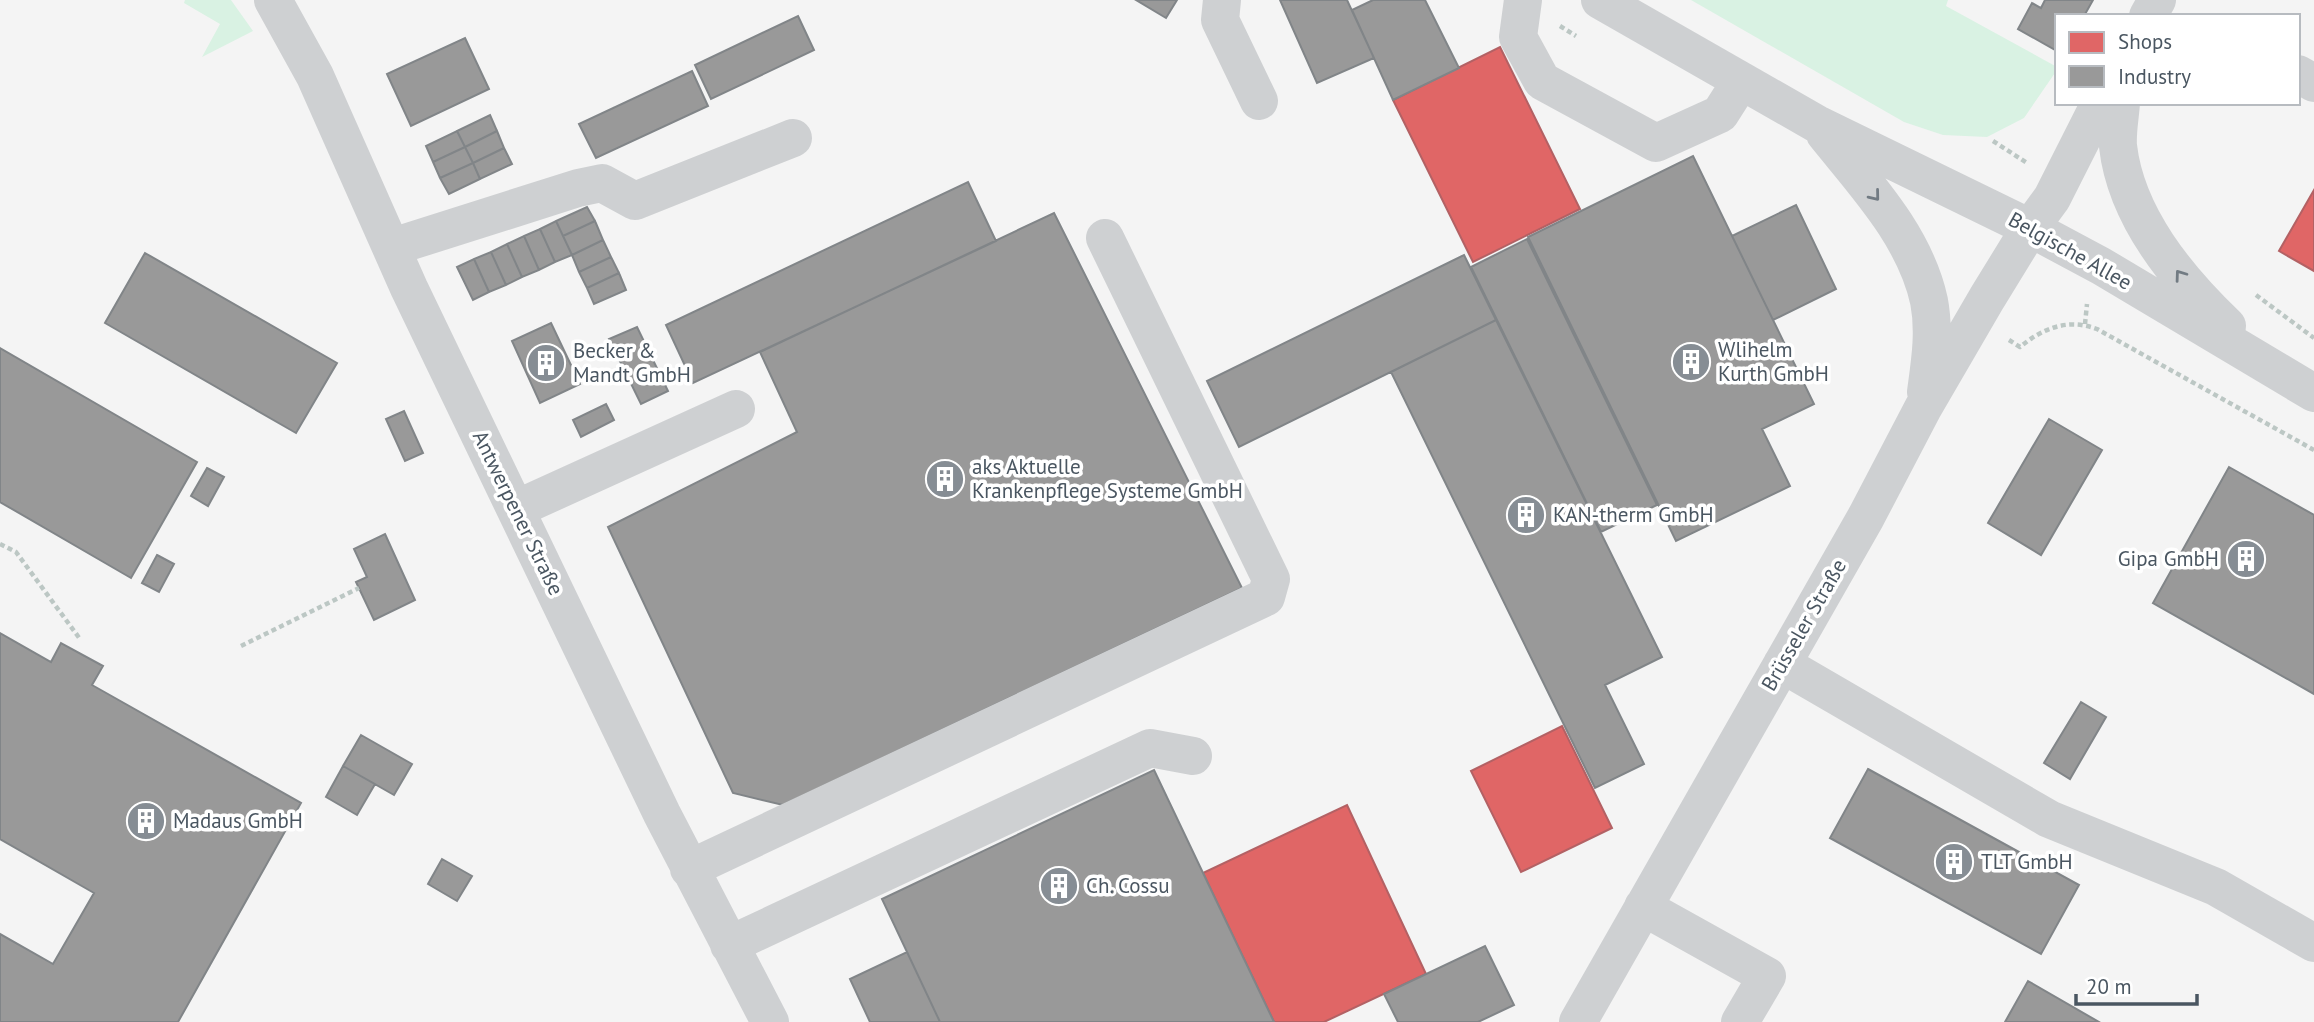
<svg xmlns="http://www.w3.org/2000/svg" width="2314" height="1022" font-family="'PT Sans',sans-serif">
<rect width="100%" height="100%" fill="#f4f4f4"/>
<path fill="#d9f2e3" d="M185,0H231L253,31L202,57L220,24L184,3Z
M1691,0H1948L1946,6L2057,67V70L2024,118L1987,137L1943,135L1904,122Z"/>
<path fill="#e06666" stroke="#b36164" stroke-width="2" d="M1500,47L1580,209L1473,262L1393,100Z
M2314,190V271L2279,251Z
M1562,726L1612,828L1521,872L1471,771Z
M1347,805L1426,974L1324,1022H1274L1203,873Z"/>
<path fill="#999" stroke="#818588" stroke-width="2" d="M1136,0H1177L1166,18Z
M1280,0H1347L1374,58L1317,83Z
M1373,0H1425L1459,68L1393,100L1352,10Z
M2045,0H2093L2084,16H2057V51L2018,29L2032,3L2041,8Z
M798,16L814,50L711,99L695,65Z
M465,38L489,89L411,126L387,74Z
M692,71L708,106L596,158L579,124Z
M490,115L497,131L465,147L457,131Z
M457,131L465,147L433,162L426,146Z
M497,131L504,148L473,163L465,147Z
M465,147L473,163L440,178L433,162Z
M504,148L512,164L480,179L473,163Z
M1693,156L1814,404L1762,429L1790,486L1676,541L1528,237Z
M473,163L480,179L449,194L440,178Z
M968,182L996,241L693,383L666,325Z
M1796,205L1836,289L1773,320L1732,236Z
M587,207L595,221L563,236L556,221Z
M1054,213L1242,588L783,805L733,793L608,527L797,432L760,352Z
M556,221L572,255L555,262L540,229Z
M595,221L603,240L572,255L563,236Z
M540,229L555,262L539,270L524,236Z
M524,236L539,270L522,277L507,244Z
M1527,239L1657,505L1601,532L1471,267Z
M603,240L611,257L579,272L572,255Z
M507,244L522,277L506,285L491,252Z
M491,252L506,285L489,292L474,259Z
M145,253L337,363L296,433L105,323Z
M1464,255L1496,320L1239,447L1207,381Z
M611,257L619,273L587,288L579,272Z
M474,259L489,292L473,300L457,267Z
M619,273L626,290L594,304L587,288Z
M1496,320L1662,657L1605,685L1644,764L1595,788L1391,372Z
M551,323L580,384L540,403L512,341Z
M637,327L668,391L641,404L609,339Z
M0,348L197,462L131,578L0,502Z
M606,404L614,420L581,437L573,420Z
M404,411L423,453L405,461L386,419Z
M2049,419L2102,450L2041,555L1988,523Z
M2229,467L2314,515V694L2153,603Z
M207,468L224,477L208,506L191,496Z
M385,534L415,600L374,620L356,582L367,577L354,549Z
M157,555L174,564L159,592L142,583Z
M0,633L51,662L61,643L103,666L92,685L301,803L178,1022H0V934L53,964L94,893L0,839Z
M2081,702L2106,717L2070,779L2044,763Z
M361,735L412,764L394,795L343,766Z
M343,766L375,784L357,815L326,797Z
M1868,769L2079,885L2041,954L1830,838Z
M1154,770L1274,1022H940L882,899Z
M442,859L472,876L457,901L428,884Z
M1485,946L1514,1005L1478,1022H1398L1384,994Z
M907,952L940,1022H870L850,979Z
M2028,981L2099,1022H2005Z"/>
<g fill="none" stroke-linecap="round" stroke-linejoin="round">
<path stroke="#bcc7c4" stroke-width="4.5" stroke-dasharray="5 3.5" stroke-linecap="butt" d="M1560,26L1576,36
M1993,141L2027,163
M2256,295L2314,338
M2085,324L2087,304
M2009,340L2020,347C2043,328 2068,318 2097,329L2314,450
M0,544L16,552L80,639
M241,646L359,588"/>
<path stroke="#ced0d2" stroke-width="38" d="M273,0L315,76L409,288L662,814L770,1022
M1222,0L1220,20L1259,101
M1523,0L1518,37L1542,81L1656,143L1720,114L1741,81
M1600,0L1817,124L2030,228L2101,266L2314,393
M2148,16L2157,0
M2298,74L2314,83
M2121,103C2120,117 2117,132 2118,146C2126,217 2178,279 2227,326
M1825,134C1865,184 1915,236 1929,301C1935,332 1930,362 1926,392
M392,247L578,188L602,183L635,201L793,138
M516,509L736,409
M1782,664L2049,819L2216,887L2314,943
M689,869L1266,597L1271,579L1105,238
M1643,907L1767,976L1740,1022
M729,945L1150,748L1193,756
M1578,1022L1866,517L1923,408L1987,298L2030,228L2052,198L2100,103"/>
</g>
<defs><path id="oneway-chevron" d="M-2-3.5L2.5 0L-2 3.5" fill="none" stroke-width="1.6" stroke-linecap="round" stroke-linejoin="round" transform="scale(1.75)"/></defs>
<g stroke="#727b83">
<use href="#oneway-chevron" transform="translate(1875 196) rotate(51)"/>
<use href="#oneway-chevron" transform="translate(2180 275) rotate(-126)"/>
</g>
<defs>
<g id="building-disc" transform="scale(2.0125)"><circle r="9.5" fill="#868d94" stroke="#fff"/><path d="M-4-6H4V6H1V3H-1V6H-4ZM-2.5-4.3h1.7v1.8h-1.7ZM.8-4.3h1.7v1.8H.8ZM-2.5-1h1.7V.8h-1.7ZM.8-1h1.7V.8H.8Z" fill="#fff"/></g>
</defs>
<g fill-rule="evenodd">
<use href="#building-disc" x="1691" y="362"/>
<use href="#building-disc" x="546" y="363"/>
<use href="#building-disc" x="945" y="479"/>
<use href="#building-disc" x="1526" y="515"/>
<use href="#building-disc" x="2246" y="559"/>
<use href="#building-disc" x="146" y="821"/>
<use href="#building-disc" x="1954" y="862"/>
<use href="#building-disc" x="1059" y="886"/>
</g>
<g text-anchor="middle" stroke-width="7" stroke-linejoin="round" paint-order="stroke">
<g font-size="21" fill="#4a5661" stroke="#fff">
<text transform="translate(2070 251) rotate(29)" y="7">Belgische Allee</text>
<text transform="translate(518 513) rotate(64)" y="7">Antwerpener Straße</text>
<text transform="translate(1804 625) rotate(-60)" y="7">Brüsseler Straße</text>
</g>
<g font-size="21" fill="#4a5661" stroke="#fff" text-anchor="start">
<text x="1718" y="357">Wlihelm<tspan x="1718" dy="24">Kurth GmbH</tspan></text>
<text x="573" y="358">Becker &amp;<tspan x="573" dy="24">Mandt GmbH</tspan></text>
<text x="972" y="474">aks Aktuelle<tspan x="972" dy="24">Krankenpflege Systeme GmbH</tspan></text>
<text x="1553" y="522">KAN-therm GmbH</text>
<text x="2219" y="566" text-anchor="end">Gipa GmbH</text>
<text x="173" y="828">Madaus GmbH</text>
<text x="1981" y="869">TLT GmbH</text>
<text x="1086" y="893">Ch. Cossu</text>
</g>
</g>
<rect x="2055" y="14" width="245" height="91" fill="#ffffff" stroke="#b7bbc0" stroke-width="2"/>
<rect x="2069" y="32" width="35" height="21" fill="#e06666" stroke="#b7bbc0" stroke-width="2"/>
<text x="2118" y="49" font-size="21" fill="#4a5661">Shops</text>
<rect x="2069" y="66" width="35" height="21" fill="#999999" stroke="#b7bbc0" stroke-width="2"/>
<text x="2118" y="84" font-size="21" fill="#4a5661">Industry</text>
<path d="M2076 994v10h121v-10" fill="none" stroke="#4a5661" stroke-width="3.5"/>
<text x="2086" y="994" font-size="21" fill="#4a5661" stroke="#ffffff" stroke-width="5" paint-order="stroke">20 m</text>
</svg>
